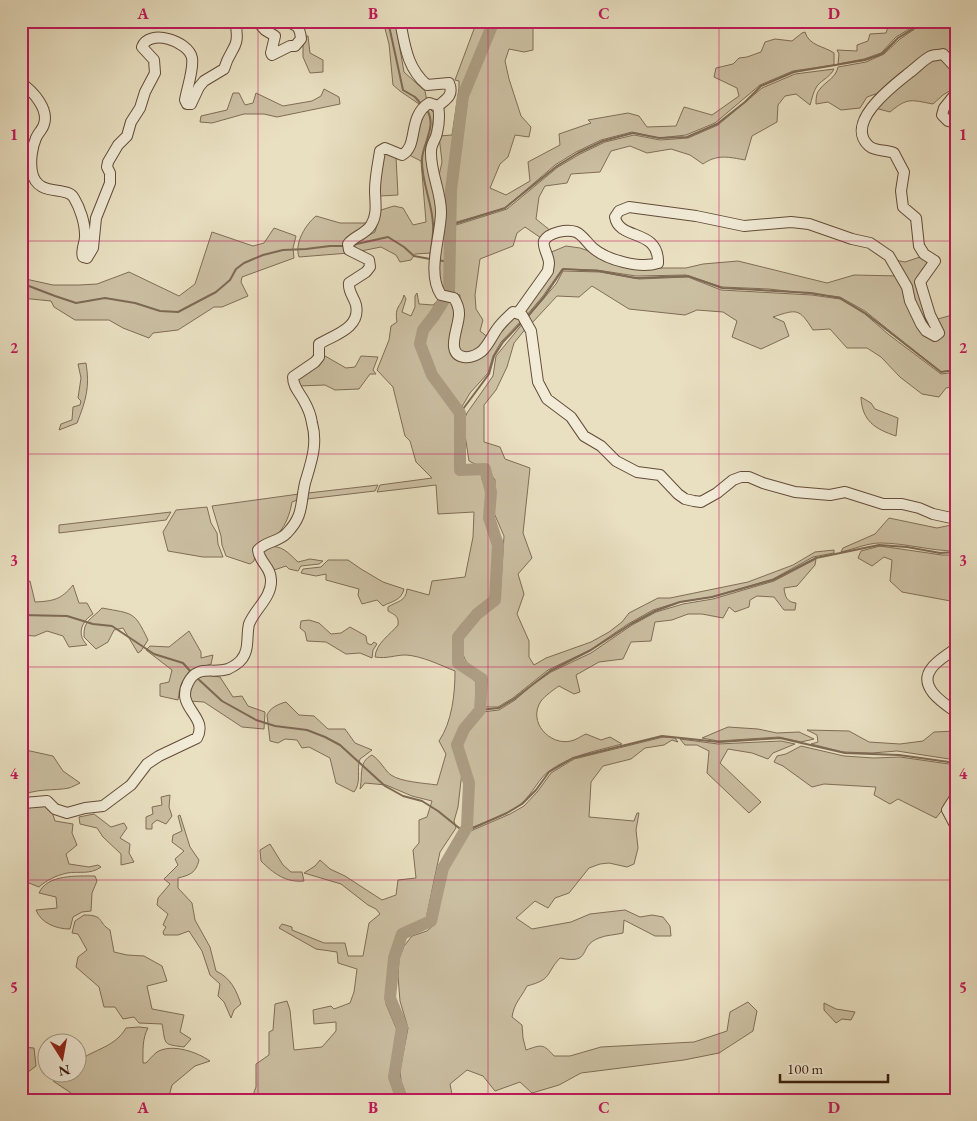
<svg xmlns="http://www.w3.org/2000/svg" width="977" height="1121" font-family="'EB Garamond',serif">
<rect width="100%" height="100%" fill="#e9e0c1"/>
<filter id="stains"><feTurbulence type="fractalNoise" baseFrequency=".004" numOctaves="4"/><feColorMatrix values="0 0 0 0 .2 0 0 0 0 .09 0 0 0 0 .02 0 0 0 .5 -.17"/></filter>
<radialGradient id="worn" r=".72"><stop offset=".6" stop-color="#630" stop-opacity="0"/><stop offset="1" stop-color="#630" stop-opacity=".3"/></radialGradient>
<path fill="#cbbfa2" stroke="#806d56" d="M383,21H395L404,72L425,91L427,101L419,104L400,91L393,85L389,44Z
M477,21H493C480,48 465,77 459,106C447,166 450,229 447,289L444,291L438,281V180L442,162L439,136L452,135L459,88V81L455,80Z
M496,21H533V50L524,52L509,49L505,61L509,79L521,116L531,127L529,137L515,135L508,157L500,164L490,188L506,195L530,181L528,162L560,145L559,134L591,123L588,120L628,113L639,116L647,127L676,126L684,107L712,115L739,96L737,88L714,77L716,68L733,64L739,58L747,57L761,52L765,42L775,39L792,41L802,33L805,32C809,46 824,46 834,53V65L793,71L760,85L715,123L686,135L659,138L632,132L601,140L576,152L555,165L505,208L453,223V190L464,96Z
M890,21H927L918,24L896,37L881,53L864,59L838,64L839,54L837,50L857,51V45L868,41L870,34L886,33Z
M936,21H956V62L943,52L884,91L867,97L860,108L841,110L828,102L816,104C816,99 816,93 820,89C826,81 836,78 838,67L866,62L884,54L900,39L919,26Z
M303,36H308L310,53L323,60V72L310,73L303,57Z
M939,57L953,70L954,88L943,95L933,104C911,100 908,97 890,112L875,108L923,65Z
M834,69C830,77 823,79 817,86C813,92 812,99 810,105L796,94L785,96L778,105L777,122L752,136L745,160C729,157 717,154 703,164L690,155L671,149L647,153L630,146L611,151L600,172L571,174L567,183L545,186L539,197L536,219L551,231L541,238L525,227L517,233L513,246L480,259L475,295L476,309L483,320L480,331L489,338L472,355L458,352L460,295L451,292L453,226L507,209L558,167L580,154L605,142L634,135L660,140L688,138L718,125L762,88L795,74Z
M324,89L339,97L340,104L277,117L264,114H244L212,123L200,122L201,116L227,110L233,93H239L245,105L253,103L256,93L283,106L312,101L321,96Z
M430,109L434,113L432,132L426,150L437,210L431,253L415,254L411,260L400,262L396,255L381,247L361,251L356,249L354,243L375,232L381,210L394,206L403,208L413,225L426,222L421,161L409,155L424,113Z
M387,154L396,157L398,195L380,196L378,185L383,155Z
M316,216L340,223H368L350,237L349,253L299,257C294,243 306,224 316,216Z
M274,228L296,236L293,248L294,258L242,277L241,282L248,296L222,307H214L178,330L153,333L149,338L123,328L109,320H75L54,307L51,301L21,298V278L53,285H79L97,284L129,272L179,296L195,284L212,232L253,246L264,243Z
M566,246L580,248L600,255L657,268H686L703,264L738,261L827,283L854,275L900,276L935,338L934,320L956,314V369L941,372L865,311L840,297L769,289L722,287L686,275L636,276L597,270L562,269L543,296L526,316L522,311L542,285L549,253Z
M923,256L930,258L919,282L936,332L927,330L895,260L905,262Z
M563,271L600,272L639,279L688,277L721,290L812,295L840,299L865,314L888,334L941,374L956,372V386L946,388L939,397L922,394L900,377L881,357L867,348H847L830,329L813,330C799,308 797,309 773,317L784,322L789,336L761,349L732,337L737,321L723,312L697,310L685,315L629,309L592,286L579,297L557,296L532,323L528,317L556,284Z
M417,293L419,304L433,305L440,298H443L421,329L418,344L430,376L458,413V475L481,472L482,479L488,493L485,520L495,546L494,578L490,597L471,614L459,627L453,641V658L457,666L476,682V709L462,724L456,735L454,748L462,772L458,807L454,821L456,828L440,852L426,919L400,932L390,959L386,989V1004L397,1030L390,1077L396,1100H251L256,1087V1064L269,1055V1032L273,1030L275,1004L287,1001L290,1010L294,1050L322,1047L336,1031V1022L314,1024L313,1010L331,1006L334,1009L350,1003L354,992L357,969L338,963L337,952L316,949L279,928L282,924L292,927V930L324,943H345L348,956H363L369,923L380,914L376,909L368,905L341,884L304,873L315,866L320,860L330,869L345,876L382,900L396,895L398,880L416,878L413,850L419,843V820L427,817L432,801L412,796L386,785L365,783L360,789C363,775 358,762 372,755C381,761 385,771 391,775C401,782 424,783 437,785L446,754L439,741C452,722 455,694 455,671C440,665 422,656 406,655C394,655 388,659 375,657C376,643 390,635 398,625C399,616 395,615 388,611V607C397,601 406,602 407,589L429,595L432,581L465,577L473,537L474,512L438,514L436,485L377,492L380,485L432,478L416,462L410,441L405,436L393,387L377,370L389,340L391,326L397,322C394,306 401,307 404,295L406,299L402,312L411,316L415,307V296Z
M447,299L457,308L451,341L470,359L514,316L521,321L501,342L493,356L488,373L470,393L460,410L434,373L422,343L425,331Z
M524,322L527,327L514,343L507,367L496,390L484,405V442L500,447L505,459L530,468L523,533L532,558L518,574L524,594L517,614L529,641V657L534,665L546,658L591,642L609,632L622,622L629,613L658,598H670L748,582L793,565L815,552L834,550V553L813,557L773,579L711,597L679,602L653,610L628,624L590,650L548,670L513,698L498,707H483L485,678C467,664 461,662 462,637L498,599L501,583L504,536L494,513L495,480L485,466L475,464L469,461L463,422L467,413L493,376L496,356Z
M325,356L346,368L355,367L361,356L378,357L373,370L376,374H370L359,389L335,390L325,385L299,386L297,381C304,370 318,367 325,356Z
M86,363C90,387 86,400 77,423L59,430L61,424L72,420L73,407L80,405L81,401L78,398L81,378L78,364Z
M861,397L871,403L875,409L898,418L896,436C875,429 862,421 861,397Z
M378,485L375,491L307,499L308,493Z
M299,494L297,500L292,502C287,530 275,538 255,555L254,561L250,564L226,556L222,545L221,536L212,506Z
M207,507L211,523L217,533L218,544L223,557H203L168,551L163,532L176,510Z
M171,512L166,520L59,533V525Z
M889,518L937,528L956,524V551C930,551 906,543 880,543C868,543 854,549 841,552L843,548L875,534Z
M267,546C284,546 287,552 298,562L310,559L323,561L319,564L301,566L298,571L289,569L286,566L274,570L262,550Z
M880,546L942,555H956V602L902,592L890,581L892,560L884,557L872,566L858,558L861,551Z
M816,559L815,565L797,586L784,588C785,597 787,602 796,603L795,610H784L774,597L757,596L750,600L749,607L735,612L729,607L723,618L702,614H688L672,620L655,622L651,641L631,642L623,659L599,662L576,675L580,692L574,694L559,686C553,690 545,696 541,701C527,722 550,746 571,741C576,740 581,736 586,734L601,740L610,737L622,744C596,751 571,755 549,771C540,777 532,794 522,803C506,816 484,822 466,830L468,826L471,782L461,745L465,734L482,712L499,710L515,700L531,686L551,672L591,653L632,625L656,612L683,604L713,599L774,581Z
M328,560H348L361,569L383,582L404,589C401,601 392,601 383,606L377,600L362,604L358,595L359,589L326,580V574L316,576L301,573L303,569L321,567Z
M30,581L35,602C53,601 61,600 73,585L79,603H87L93,614C82,621 76,634 87,645L69,647L63,636L47,631L35,636L21,635V582Z
M102,608C134,614 134,611 148,640L141,651L138,653L123,628L114,630L108,642L96,649L84,637C83,620 92,619 102,608Z
M309,620L319,623L331,634L341,633L350,627L366,636L367,643L371,645L374,642L377,644L373,650L372,658L360,653L346,654L326,642L307,641L305,632L300,628L301,621Z
M189,631L201,652V658L213,655L211,664C188,672 181,675 178,700L160,696V684L169,682L172,670L146,650L150,646L169,647Z
M207,675L220,677L233,697L242,696L248,706L265,712L264,729L242,727L204,702L188,701L191,684L198,678Z
M286,702L299,715L314,716L328,729H345L355,743L372,750L360,759C356,770 362,782 354,792L336,783L330,758L309,747L302,748L297,740L285,739L278,743L270,741L267,715C270,708 278,704 286,702Z
M728,727L758,729L777,733L799,732L814,739L801,742L779,737L718,741L702,738Z
M807,730L849,731L869,742L900,744L923,741L934,732L956,731V760L897,751L872,753L843,752L811,744L818,742L817,735Z
M663,737L675,738L678,742L672,740L664,745L645,748L631,759L603,766L591,782L589,817L634,821L637,813H639L636,830L638,848L634,864L627,867L609,863L600,864L589,868L569,893L555,898L548,908L535,901L516,918L532,929L571,922L590,914L625,910L640,917L652,915L663,917L670,926L671,936H655L624,920L623,933C615,935 606,935 599,938C577,946 593,965 560,958C545,974 553,979 527,986C521,998 514,1003 512,1017L522,1025L523,1038L526,1050C541,1045 543,1043 554,1056H570L601,1047L694,1042L727,1031L730,1012L748,1002L757,1011L753,1031L719,1053L684,1060L581,1073L559,1085L532,1093L520,1082L495,1091L483,1076L467,1070L450,1084L453,1100H408L401,1081L400,1070L408,1028L400,1001L398,976L399,959L404,946L412,936L427,931L436,923L446,868L466,833L510,814L524,806L538,791L551,773L574,759Z
M680,739L718,744L781,741L795,744L773,753L768,759L752,753L728,749L720,763L761,802L749,813L707,773L709,751L697,745H685Z
M801,746L844,756L874,758L900,757L956,765V792L936,818L898,799L890,804L874,795L876,787L824,784L812,787L783,766L774,762L777,756L786,754Z
M21,749L53,756L63,771L80,783C76,785 72,787 69,788C56,791 31,788 21,797Z
M170,795L169,807L172,816L166,824L157,820L152,824V829H146V817L153,814L152,807L162,805L161,797Z
M50,806L55,821L73,824L72,833L77,845L66,854L69,864L89,867L98,865L101,867C90,875 79,871 67,873C55,876 47,880 39,887L24,881L21,876V819C27,803 35,807 50,806Z
M94,814L111,827L124,823L127,828L120,838L130,844L129,853L134,862L121,865V854L103,837L97,828L80,824L79,817Z
M180,815L190,847L199,860C196,873 190,875 178,878V888L192,903L195,920L210,947L216,971C231,978 236,990 241,1004L234,1010L231,1018L224,1002L218,996L220,984L210,975L202,951L189,931L178,935H164L163,932L166,927L163,925L168,914L157,905L158,898L170,884L164,879L178,865L175,859L184,851L172,842L173,835L182,831L178,816Z
M270,844L283,865L291,872H302L304,881C286,883 273,873 261,861L260,850Z
M95,876L97,881L92,893L91,911L82,912L73,917L70,929C56,929 41,923 36,910L57,908L56,897L39,893C47,874 78,876 95,876Z
M84,915C105,915 97,922 110,930L114,952L127,955L144,956L162,966L167,981L147,986L152,1009L184,1015L180,1032L191,1039L184,1047C162,1044 166,1045 162,1024L139,1023L134,1017L123,1019L115,1007H104L99,987L76,967L78,957L87,950L78,934L72,933L75,921Z
M824,1003L836,1009L855,1012L851,1020L842,1019L836,1023L824,1010Z
M139,1027L148,1028C142,1039 143,1051 143,1063H146C149,1060 153,1055 157,1052C172,1043 197,1052 210,1061L195,1066L172,1085L168,1100H68L71,1093L53,1081L62,1074H78V1061C95,1049 115,1047 126,1028Z
M21,1047L34,1048L36,1066L23,1076L21,1075Z"/>
<g fill="none" stroke-linecap="round" stroke-linejoin="round">
<path stroke="#7d6953" stroke-width="2" d="M388,21L403,90L415,97L422,105
M427,110C437,126 423,143 422,159C421,181 432,202 433,224C434,235 431,247 430,259
M451,225L505,208L557,166L578,153L603,141L633,133L659,138L687,137L717,124L745,102L761,86L794,72L865,60L882,54L898,38L919,25L931,21
M352,245L388,237L404,247L414,256L430,259
M437,260L450,262
M21,283L55,296L76,303L105,298L135,303L160,311L178,312L216,292L230,280L236,269L244,263L263,255L283,250L306,249L330,246H345
M527,317L544,297L563,269L599,271L636,278L688,276L722,288L811,293L840,298L865,313L941,372L956,370
M460,413L489,374L494,356L503,342L522,322
M21,615L67,616L93,624L112,626L154,654L183,663L191,672
M196,677L222,701L256,720L275,726L307,730L325,737L340,745L385,786L403,796L422,801L438,811L464,832L507,813L522,804L536,790L549,772L573,758L662,736L719,742L780,738L845,753L899,755L956,763
M480,710L499,708L514,699L550,671L591,650L631,624L655,611L680,602L712,597L773,580L816,558L879,545L907,547L940,553L956,552"/>
<path stroke="#ac9d83" stroke-width="12" d="M402,1100L394,1077L402,1027L390,998L394,958L402,934L431,921L443,868L467,827L469,783L457,745L464,729L480,710L482,679L458,663V637L477,614L495,600L498,545L489,518L491,492L485,469L460,470V413L432,375L420,344L423,330L434,316L449,292L451,190L463,96L494,21"/>
<g stroke="#634c38" stroke-width="12">
<path id="minor" d="M257,21L265,30L275,36L271,53L272,55L290,46H295L301,39C300,27 297,25 286,21
M400,21C405,46 407,68 427,85L449,83C454,95 447,99 438,106
M21,83C33,91 49,109 44,124C43,129 38,133 36,138C32,147 30,161 32,172C37,198 67,185 74,198C80,208 85,223 85,235C86,242 80,250 83,257L87,258L93,248L96,218L110,183V173L107,167L108,162L118,145L127,136L131,122L140,108L145,92L155,73L154,60L142,47C149,28 189,41 192,58C194,69 187,88 185,100L187,104H191L199,87L204,81L224,69C231,45 241,50 235,21
M956,93L944,108L942,115L948,121L956,123
M518,313L548,271C548,268 549,266 549,263C549,256 542,247 544,241C549,232 567,229 576,232C583,235 587,243 593,248C607,260 640,269 658,263C659,228 619,241 615,217L619,211L629,207L696,216L744,226L791,222L809,224L852,239L870,243L889,256L907,287L910,301L921,324L926,331L935,336L939,333L930,315L920,282L935,261L924,254L919,246L916,218L903,207L901,191L904,172L894,153C885,149 876,152 869,146C843,123 894,85 909,73C916,68 923,60 931,56C935,55 939,55 943,54L956,68
M956,648C948,655 937,660 931,669C918,687 943,703 956,712
M956,796L947,810L956,827
M21,806L24,803L47,801L55,809L67,813L85,808L103,806L131,785L147,764L159,756L197,738C209,716 175,708 188,683C197,664 213,674 228,669C232,667 238,664 241,660C250,650 246,636 249,624C255,609 272,597 271,580C271,567 259,562 258,550C266,541 279,542 287,533C304,515 300,505 305,483C311,463 318,444 312,423C311,416 308,408 304,401C300,393 293,387 293,377L315,362L319,357V344C334,335 361,328 356,305C354,297 348,292 349,283L366,272L370,267L369,260L349,250L348,244C354,236 366,234 371,225C378,214 375,202 375,190C375,177 378,164 380,151L385,148L402,155C419,146 407,117 429,103L438,106C440,115 439,124 437,133C436,139 431,144 431,151C430,172 441,191 441,212C441,237 426,272 441,295L454,298C457,303 459,308 459,313C460,325 444,354 464,357C471,358 477,355 482,351C489,344 492,336 497,329C502,322 508,317 513,312L522,315L531,331L538,382L547,399L571,417L584,436L601,446L616,461L637,472L660,475L678,494L685,499L694,501L701,502L708,498L717,493L733,480L741,477H749L763,483L795,492L830,495L845,492L883,504H902L919,508L933,514L956,519"/>
</g>
<use href="#minor" stroke="#f1ebd7" stroke-width="10"/>
</g>
<path fill="none" stroke="#c2185b" stroke-width="1" stroke-opacity="0.55" d="M258,21V1100M488,21V1100M719,21V1100M21,241H956M21,454H956M21,667H956M21,880H956"/>
<rect width="977" height="1121" fill="none" stroke="#e9e0c1" stroke-width="55"/>
<g transform="translate(62 1058) rotate(169)"><circle r="24" fill="#f1ebd7" stroke="#a69885"/>
<path d="M0-4L9 19L0 12L-9 19Z" fill="#8f2418"/>
<text y="-8" font-size="14" font-weight="bold" text-anchor="middle" fill="#361b0a">N</text>
</g>
<path d="M780 1074v8h108v-8" fill="none" stroke="#361b0a" stroke-width="2.5"/>
<text x="787" y="1074" font-size="15" fill="#361b0a" stroke="#f1ebd7" stroke-width="4" paint-order="stroke">100 m</text>
<rect x="28" y="28" width="922" height="1066" fill="none" stroke="#c2185b" stroke-width="2"/>
<g font-size="16" text-anchor="middle" font-weight="bold" fill="#c2185b">
<text x="143" y="19">A</text>
<text x="373" y="19">B</text>
<text x="604" y="19">C</text>
<text x="834" y="19">D</text>
<text x="14" y="140">1</text>
<text x="963" y="140">1</text>
<text x="14" y="353">2</text>
<text x="963" y="353">2</text>
<text x="14" y="566">3</text>
<text x="963" y="566">3</text>
<text x="14" y="779">4</text>
<text x="963" y="779">4</text>
<text x="14" y="993">5</text>
<text x="963" y="993">5</text>
<text x="143" y="1113">A</text>
<text x="373" y="1113">B</text>
<text x="604" y="1113">C</text>
<text x="834" y="1113">D</text>
</g>
<rect width="100%" height="100%" filter="url(#stains)"/>
<rect width="100%" height="100%" fill="url(#worn)"/>
</svg>
